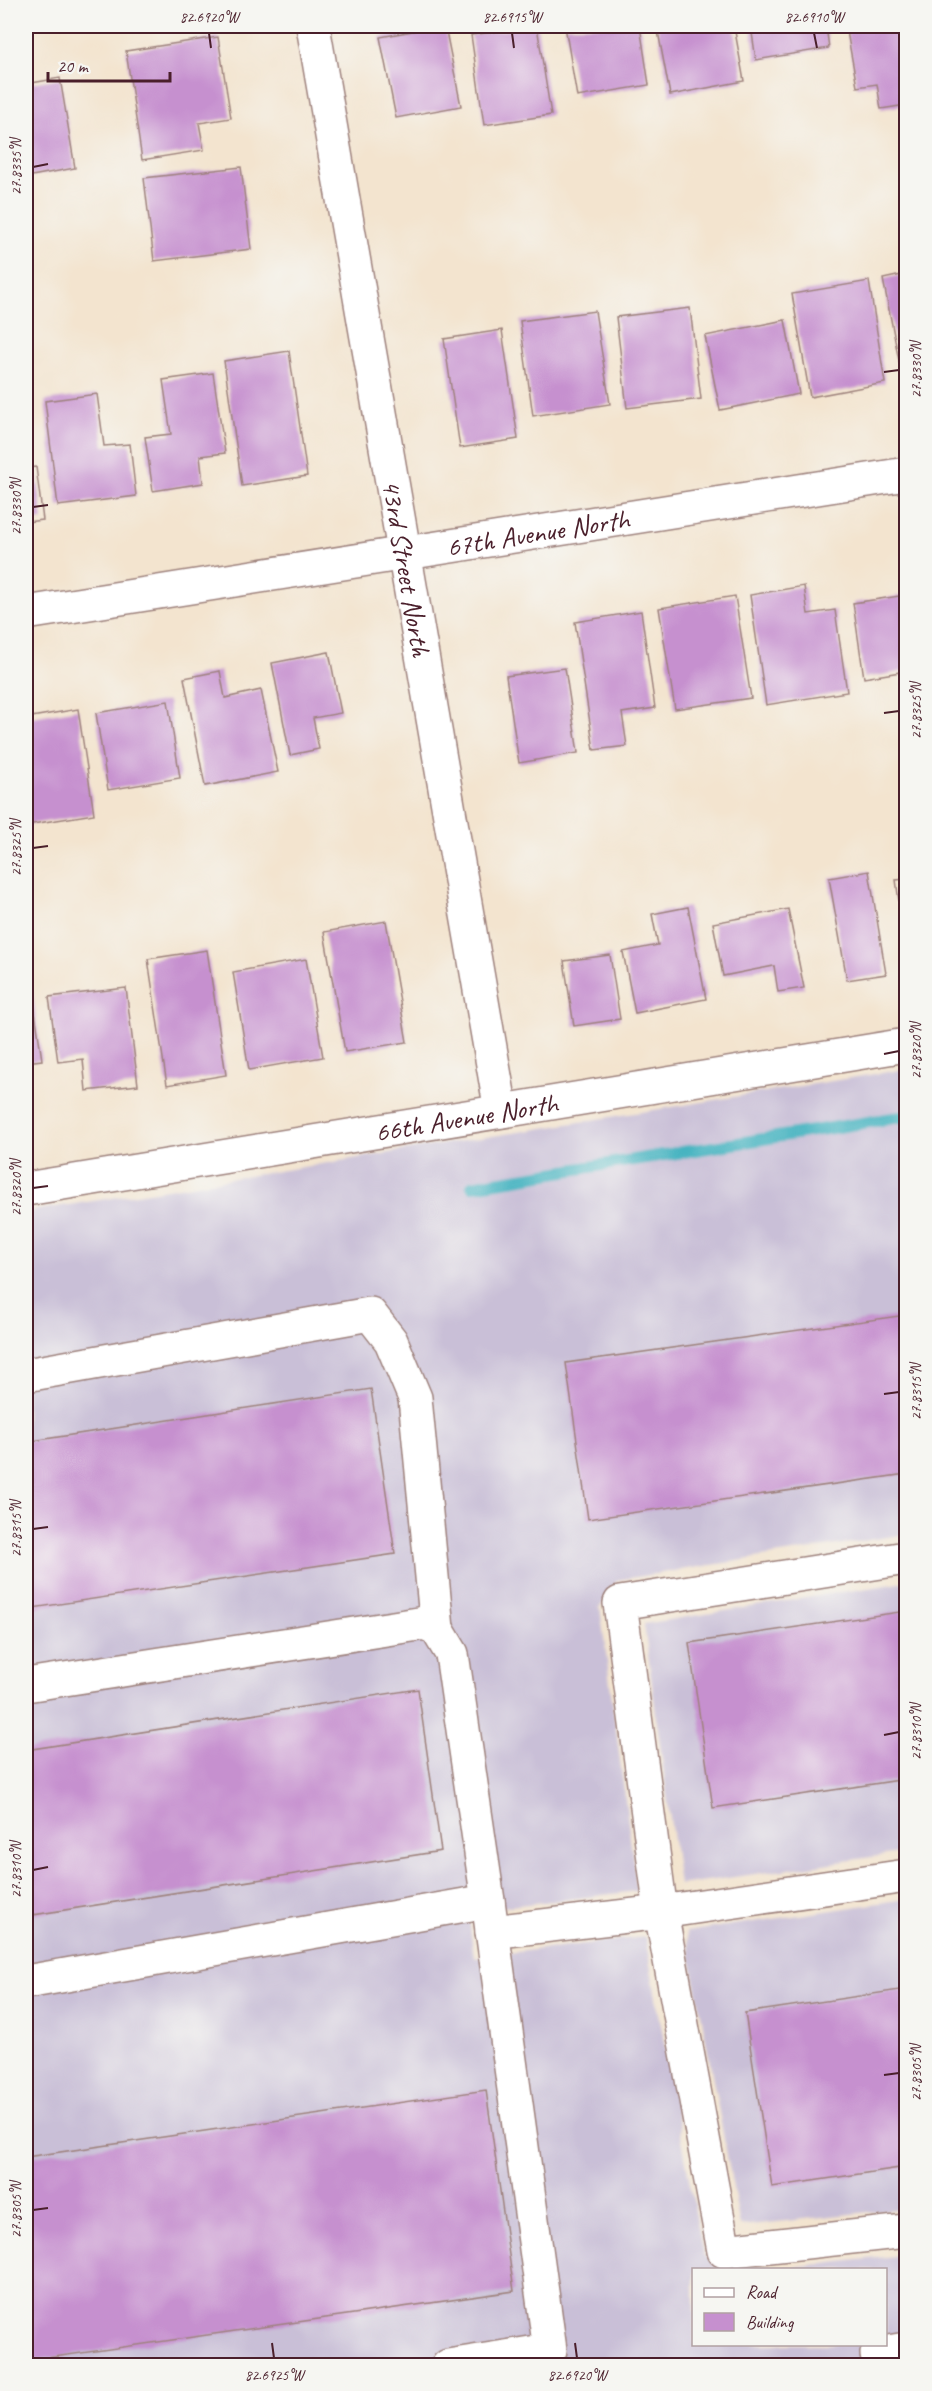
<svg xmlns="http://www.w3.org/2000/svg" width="932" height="2391" font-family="Caveat,sans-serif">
<rect width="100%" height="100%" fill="#f6f6f2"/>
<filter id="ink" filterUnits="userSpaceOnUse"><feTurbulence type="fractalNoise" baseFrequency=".0167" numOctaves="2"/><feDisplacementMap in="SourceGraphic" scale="12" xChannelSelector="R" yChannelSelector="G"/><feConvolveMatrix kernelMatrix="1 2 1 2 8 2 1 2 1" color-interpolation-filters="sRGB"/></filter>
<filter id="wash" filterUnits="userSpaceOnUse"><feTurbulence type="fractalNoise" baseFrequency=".008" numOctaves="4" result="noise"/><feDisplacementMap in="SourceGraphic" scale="24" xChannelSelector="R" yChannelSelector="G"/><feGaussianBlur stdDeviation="1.35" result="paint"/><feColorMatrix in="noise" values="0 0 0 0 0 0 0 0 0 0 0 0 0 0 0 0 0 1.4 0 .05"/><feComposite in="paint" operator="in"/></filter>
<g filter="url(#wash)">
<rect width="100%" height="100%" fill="#f3e4cf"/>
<path fill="#c9bfd7" d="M906,1069V1534L617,1580L600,1607L637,1891L468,1911L474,1957L645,1937L703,2255L721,2269L694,2270V2344H886V2270L774,2269L906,2255V2365L26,2366V1212Z
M906,1582V1852L679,1885L644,1624Z
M906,1899V2208L740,2226L686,1932Z"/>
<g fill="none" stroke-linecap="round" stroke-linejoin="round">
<path stroke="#46b4c1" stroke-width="12" d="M472,1186L906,1116"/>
</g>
<g id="blocks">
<path fill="#c690cf" d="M440,26H445L461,106L396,118L380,37Z
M537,26L551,115L484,125L471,35Z
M565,26H640L649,85L577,97Z
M657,26H734L744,81L670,95Z
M751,26H826L829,48L756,60Z
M846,26H906V105L881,109L877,84L857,87Z
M218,37L231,118L199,123L204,150L142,160L126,51Z
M60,78L75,168L26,177V84Z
M241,167L251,249L154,261L144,178Z
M906,274V375L902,376L883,279Z
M869,281L885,383L810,397L792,294Z
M690,308L701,399L627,408L616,317Z
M595,311L610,404L533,416L520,321Z
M785,320L799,394L720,410L705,336Z
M502,330L518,439L460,448L444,339Z
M289,351L307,476L242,486L224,361Z
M213,373L225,453L200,456L203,483L153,491L145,437L171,434L163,380Z
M97,394L104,446L130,444L136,496L58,506L45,401Z
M36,467L43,520L26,522V468Z
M804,586L808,614L835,610L847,692L766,705L750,595Z
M906,595V671L864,678L853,603Z
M735,596L751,698L675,709L659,608Z
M641,611L655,708L622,713L627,746L594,750L575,622Z
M329,652L341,713L313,718L319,749L290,755L272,663Z
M565,668L578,753L519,763L506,676Z
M220,671L225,698L261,690L278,772L205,786L184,678Z
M168,701L180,778L108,790L96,713Z
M78,709L94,814L26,825V718Z
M869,871L886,974L847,980L829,878Z
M906,879V944H905L896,880Z
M688,907L706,999L635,1013L623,952L658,945L652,914Z
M788,909L804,988L778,992L774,966L723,976L713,923Z
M386,921L407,1042L345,1052L324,932Z
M207,950L226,1075L167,1085L148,959Z
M610,955L620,1019L574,1026L564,961Z
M306,959L323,1057L249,1070L233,972Z
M30,978L42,1060L26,1062V979Z
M126,988L138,1085L86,1091L83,1059L58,1062L49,997Z
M906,1315V1474L588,1519L566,1363Z
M371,1389L395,1554L26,1609V1442Z
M906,1611V1779L713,1808L689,1643Z
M418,1689L441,1851L26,1916V1750Z
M906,1989V2167L772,2187L745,2013Z
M486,2090L514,2291L26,2361V2157Z"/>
</g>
</g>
<g filter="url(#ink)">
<use href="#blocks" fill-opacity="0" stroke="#9e827d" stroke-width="1.5"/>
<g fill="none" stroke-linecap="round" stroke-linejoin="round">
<g stroke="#9e827d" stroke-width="36">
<g id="minor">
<path id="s1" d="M313,26L501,1111"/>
<path id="s2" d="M26,613L906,474"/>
<path id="s3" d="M26,1189L906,1045"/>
<path d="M26,1375L370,1314L391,1341L415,1398L437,1629"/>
<path d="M906,1558L620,1603L661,1912L906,1876"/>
<path d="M26,1685L425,1623L437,1629L452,1654L488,1901"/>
<path d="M492,1932L661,1912L724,2251L906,2231"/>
<path d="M26,1982L488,1901L550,2350L448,2366"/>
<path d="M879,2366L877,2354L906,2349"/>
</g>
</g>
<use href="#minor" stroke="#fff" stroke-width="33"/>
</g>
</g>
<path fill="none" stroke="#4a1f2b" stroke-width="2" d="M209,33L211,48M512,33L514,48M814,33L817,48M33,167L48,164M884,372L899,370M33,507L48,505M884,713L899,711M33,848L48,846M884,1054L899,1051M33,1188L48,1186M884,1394L899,1392M33,1529L48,1527M884,1735L899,1732M33,1870L48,1867M884,2075L899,2073M33,2210L48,2208M272,2343L274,2358M575,2343L577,2358"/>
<g text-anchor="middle" stroke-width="5" stroke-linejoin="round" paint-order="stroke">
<g font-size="28" fill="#4a1f2b" stroke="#f6f6f2">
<text dy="10" stroke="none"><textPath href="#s2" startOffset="518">67th Avenue North</textPath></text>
<text dy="10" stroke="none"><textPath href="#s1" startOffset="550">43rd Street North</textPath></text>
<text dy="10" stroke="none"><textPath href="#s3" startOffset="446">66th Avenue North</textPath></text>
</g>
</g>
<rect width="932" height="2391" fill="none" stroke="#f6f6f2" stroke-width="66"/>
<rect x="692" y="2268" width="195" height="78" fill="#f6f6f2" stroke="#b1a0a2" stroke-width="1.5"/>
<rect x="704" y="2288" width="30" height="9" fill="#ffffff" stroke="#b1a0a2" stroke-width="1.5"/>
<text x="746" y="2298" font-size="18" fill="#4a1f2b">Road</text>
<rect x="704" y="2313" width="30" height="18" fill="#c690cf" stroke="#b1a0a2" stroke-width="1.5"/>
<text x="746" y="2328" font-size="18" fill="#4a1f2b">Building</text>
<path d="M48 72v9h122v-9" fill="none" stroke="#4a1f2b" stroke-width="3"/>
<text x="57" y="72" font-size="18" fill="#4a1f2b" stroke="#f6f6f2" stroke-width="4.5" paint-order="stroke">20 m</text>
<rect x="33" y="33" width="866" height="2325" fill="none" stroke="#4a1f2b" stroke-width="2"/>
<g font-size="15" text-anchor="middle" fill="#4a1f2b">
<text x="209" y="22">82.6920°W</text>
<text x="512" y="22">82.6915°W</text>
<text x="814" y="22">82.6910°W</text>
<text transform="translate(16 167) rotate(-90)" y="5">27.8335°N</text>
<text transform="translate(916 370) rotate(-90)" y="5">27.8330°N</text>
<text transform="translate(16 507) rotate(-90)" y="5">27.8330°N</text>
<text transform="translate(916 711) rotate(-90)" y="5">27.8325°N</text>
<text transform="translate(16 848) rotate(-90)" y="5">27.8325°N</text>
<text transform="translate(916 1051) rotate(-90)" y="5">27.8320°N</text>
<text transform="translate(16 1188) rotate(-90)" y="5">27.8320°N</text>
<text transform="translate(916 1392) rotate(-90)" y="5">27.8315°N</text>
<text transform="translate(16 1529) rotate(-90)" y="5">27.8315°N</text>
<text transform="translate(916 1732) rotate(-90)" y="5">27.8310°N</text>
<text transform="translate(16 1870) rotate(-90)" y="5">27.8310°N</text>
<text transform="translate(916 2073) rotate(-90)" y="5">27.8305°N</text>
<text transform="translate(16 2210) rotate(-90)" y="5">27.8305°N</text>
<text x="274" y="2380">82.6925°W</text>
<text x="577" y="2380">82.6920°W</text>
</g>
</svg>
